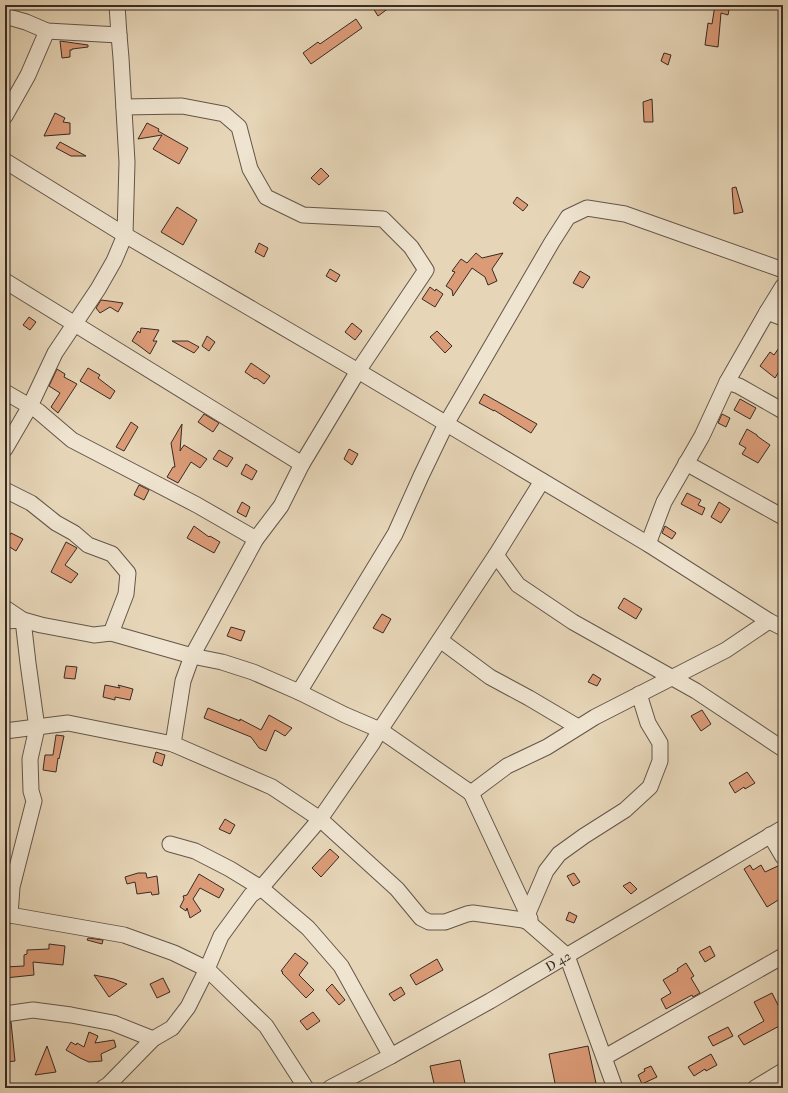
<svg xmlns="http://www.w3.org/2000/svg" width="788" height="1093" font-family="'IM FELL French Canon',serif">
<rect width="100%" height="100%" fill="#e6d5b7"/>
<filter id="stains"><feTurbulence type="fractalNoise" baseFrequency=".005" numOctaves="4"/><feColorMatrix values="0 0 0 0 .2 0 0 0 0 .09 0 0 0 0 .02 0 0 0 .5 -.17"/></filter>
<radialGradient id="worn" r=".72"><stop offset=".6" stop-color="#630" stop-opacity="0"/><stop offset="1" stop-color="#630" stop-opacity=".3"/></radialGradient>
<path fill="#db9b77" stroke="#372b25" d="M377,5H393L378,16L373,8Z
M715,5H730L728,15L721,13L718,47L705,45L708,23L712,24Z
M356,19L362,28L311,64L303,53L318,42L320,44Z
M60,41L88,45V47L72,49V50H70V57L62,58Z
M664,53L671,55L668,65L661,61Z
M652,99L653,122H644L643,102Z
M55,113L65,118L63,122L70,123V134L44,136Z
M147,123L159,129L158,131L188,148L179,164L153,149L162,135L138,139Z
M60,142L86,156H71L56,148Z
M321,168L329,176L319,185L311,178Z
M736,187L743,212L734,214L732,188Z
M517,197L528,205L523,211L513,203Z
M177,207L197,220L183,245L161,232Z
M259,243L268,248L264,257L255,252Z
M476,253L482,258L503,253L492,269L497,281L488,285L485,277L472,268L453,296L452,290L446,286L455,272L452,271L461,259L467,263Z
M330,269L340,275L336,282L326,276Z
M580,271L590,277L583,288L573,283Z
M430,287L435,291L436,289L443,294L435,307L422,299Z
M101,300L109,301L123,303L118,312L110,307L100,313L96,308Z
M29,317L36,322L30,330L23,325Z
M352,323L362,331L355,340L345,332Z
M141,328L159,330L153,341H157L150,354L138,345L132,341L138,331L140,333Z
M437,331L452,346L445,353L430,337Z
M207,336L215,342L209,351L202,346Z
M172,341H188L199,347L194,353Z
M783,342V365L775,378L760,366L770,352L774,355Z
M251,363L270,376L264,384L256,378L255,379L245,372Z
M88,368L100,375L98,378L115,391L110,399L80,381Z
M57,369L65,374L64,377L77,384L58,413L51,407L60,393L49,386Z
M484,394L537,424L531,433L494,410V411L479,403Z
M740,399L756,408L750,419L734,410Z
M204,414L219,423L213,432L198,422Z
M722,414L730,418L726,427L718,423Z
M131,422L138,427L124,451L116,447Z
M182,424L180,451L184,445L207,459L200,468L191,462L178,483L167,477L173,467H175L171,443Z
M747,429L757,435V436L770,445L758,463L742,454L746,448L739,444Z
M349,449L358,454L352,465L344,459Z
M219,450L233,458L227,467L213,459Z
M246,464L257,471L252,480L241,474Z
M139,485L149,490L144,500L134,495Z
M687,493L701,500L698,505L705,508L702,515L681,504Z
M242,502L250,507L246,517L237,512Z
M719,502L730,509L721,523L711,517Z
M194,526L209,537L210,536L220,542L214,553L187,538Z
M665,526L676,533L672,539L662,533Z
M11,533L23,539L16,551L5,544Z
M66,542L77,548L65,565L78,574L71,583L51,572Z
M624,598L642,609L636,619L618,608Z
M382,614L391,619L383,633L373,628Z
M231,627L245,631L241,641L227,636Z
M66,666L77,667L75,679L64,678Z
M593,674L601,679L597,686L588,682Z
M105,685L120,688L118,685L133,689L130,700L115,697V700L103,697Z
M208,708L240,721V719L261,730L269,715L292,728L285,736L275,730L266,751L259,748L251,737L204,718Z
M702,710L711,724L701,731L691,716Z
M56,735L64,736L59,759L58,758L56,772L43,770L45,755H53Z
M156,752L165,755L162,766L153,762Z
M747,772L755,783L745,789L744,787L735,793L729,783Z
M225,819L235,825L230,834L219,829Z
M330,849L339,857L321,877L312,868Z
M750,865L753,870L761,865L765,872L780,865L783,866V897L767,907L744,869Z
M138,873H146L147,878L157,876L159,894L152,895L151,892L137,894L135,882L127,884L125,877Z
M574,873L580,882L573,886L567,876Z
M199,874L224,889L219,898L200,888L193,899L201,911L190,918L187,908L186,911L180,907L184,899L183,896L187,895Z
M630,882L637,889L631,894L623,886Z
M569,912L577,916L574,923L566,920Z
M88,938L103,940L102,944L87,940Z
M49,944L65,946L63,965L33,962L34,975L5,978V967L24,966V955L27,954V950L49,949Z
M710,946L715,956L705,962L699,952Z
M295,953L308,963L299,975L314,990L306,998L282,973L283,972L281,971Z
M437,959L443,970L416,985L410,975Z
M686,963L694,976L691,978L700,993L693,997L692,995L666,1009L661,999L671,993L663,980L678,971L677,969Z
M94,975L114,979L127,984L109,997Z
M163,978L170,992L157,998L150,984Z
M332,984L345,1000L339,1005L326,990Z
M401,987L405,994L394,1001L389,994Z
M772,993L783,1015V1024L744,1045L738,1036L764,1021L754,1002Z
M313,1012L320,1021L307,1030L300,1021Z
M11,1022L15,1061L7,1062L5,1056V1023Z
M728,1027L733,1036L713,1046L708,1037Z
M89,1032L98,1036L95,1043L114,1040L116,1047L101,1054L102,1061L89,1062L80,1058L66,1050L71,1042L76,1045L77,1043L84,1047Z
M47,1046L56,1072L35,1075Z
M588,1046L597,1088H556L549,1054Z
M711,1054L717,1065L706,1071L705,1069L694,1076L688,1067Z
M460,1060L466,1088H435L430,1066Z
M651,1066L657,1077L642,1084L638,1075L645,1071L644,1069Z"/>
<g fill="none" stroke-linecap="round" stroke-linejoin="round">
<g stroke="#63564a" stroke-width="17">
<g id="minor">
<path d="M5,16L26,22L47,31L119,35"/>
<path d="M124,107L182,106L224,114L239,127L250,169L266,197L303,215L383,219L411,247L426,270L358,371L302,464L281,506L256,539L192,656L183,681L173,744"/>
<path d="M5,116L28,75L47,31"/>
<path d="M5,161L125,235L358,371L648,544L769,621L783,628"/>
<path d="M5,281L302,464"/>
<path d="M767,312L783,318"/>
<path d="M727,382L767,312L783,286"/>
<path d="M5,392L38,411L72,440L197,505L256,539"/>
<path d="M5,449L30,406L55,353L98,289L114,261L125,235L127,162L121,58L119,35L117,5"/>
<path d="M686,463L783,517"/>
<path d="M5,490L31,503L56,523L74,533L88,545L112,554L128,573L126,594L111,633"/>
<path d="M648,544L664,502L702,436L727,382L739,386L783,411"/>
<path d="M496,555L518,585L573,622L696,691L783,749"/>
<path d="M5,608L23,620L41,625L94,635L111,633L192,656L222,662L253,672L299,692L345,715L380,730L471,793L507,766L547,747L595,717L726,650L769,621"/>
<path d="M5,621L23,620L28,663L37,728L30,759L31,791L34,801L12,887L10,915"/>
<path d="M440,640L490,677L529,698L578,727"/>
<path d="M299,692L395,534L421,476L446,424L552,242L568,217L587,208L625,214L783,270"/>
<path d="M5,731L68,723L173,744L272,787L320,819L397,889L421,918L429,922H445L467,914L473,913L523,920L528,922L567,956L615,1088"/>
<path d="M471,793L530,919"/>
<path d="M770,835L783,857"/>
<path d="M170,844L195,851L230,869L261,888L308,928L341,966L391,1056"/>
<path d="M528,913L546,871L559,854L584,836L625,810L650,787L660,761V743L648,723L639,694"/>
<path d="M5,917L10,915L124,935L174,953L207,969L266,1026L306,1088"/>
<path d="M5,1014L33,1010L71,1015L113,1023L153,1039"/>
<path d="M605,1057L783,956"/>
<path d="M103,1088L108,1085L153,1039L172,1028L188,1007L207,969L221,936L251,895L261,888L320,819L372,744L380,730L496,555L542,481"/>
<path id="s1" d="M330,1088L391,1056L490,1001L783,828"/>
<path d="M755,1088L783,1071"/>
</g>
</g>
<use href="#minor" stroke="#efe4d0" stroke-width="15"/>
</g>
<g text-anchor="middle" stroke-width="3.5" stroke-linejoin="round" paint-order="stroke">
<g font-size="13" fill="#372b25" stroke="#efe4d0">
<text dy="5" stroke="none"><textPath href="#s1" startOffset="261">D 42</textPath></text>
</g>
</g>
<rect width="788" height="1093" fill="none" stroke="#e6d5b7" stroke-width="20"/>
<rect x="6" y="6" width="776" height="1081" fill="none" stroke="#372b25" stroke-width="2"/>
<rect x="10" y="10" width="768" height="1073" fill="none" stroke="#372b25"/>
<rect width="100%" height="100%" filter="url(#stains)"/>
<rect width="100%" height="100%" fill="url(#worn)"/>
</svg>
